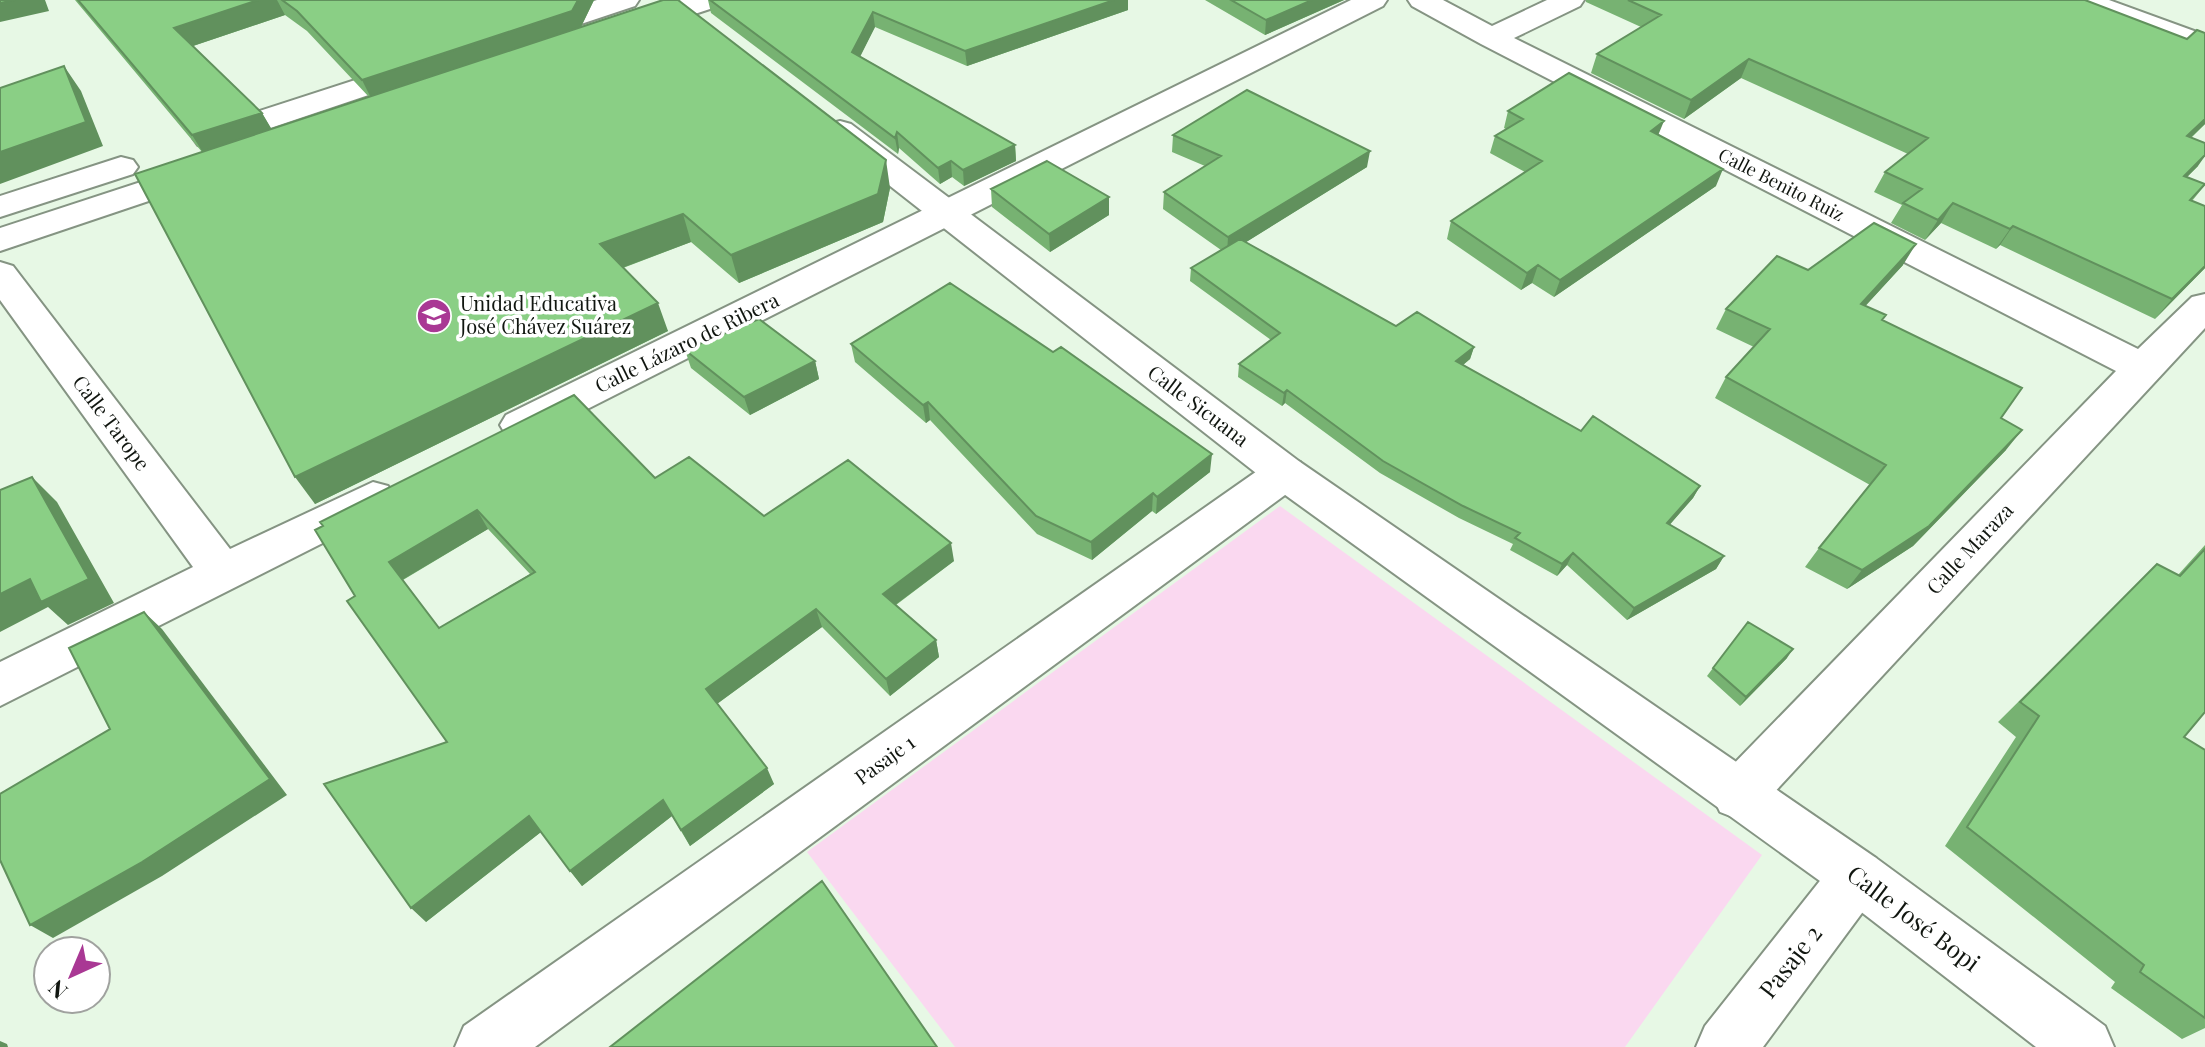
<svg xmlns="http://www.w3.org/2000/svg" width="2205" height="1047" font-family="'Playfair Display',serif">
<rect width="100%" height="100%" fill="#e7f8e5"/>
<path fill="#fad8f0" d="M1280,506L1762,855L1625,1047H955L807,852Z"/>
<g fill="none" stroke-linecap="round" stroke-linejoin="round">
<g stroke="#859483" stroke-width="4">
<path id="street" d="M1351,0H1387L1383,6L536,435L521,440L506,435L500,425L506,415Z
M1408,0H1443L1492,26L1547,0H1584L1580,6L1514,38L2138,349L2192,297L2205,294V328L1756,812L1738,819L1720,812L1712,795L1720,778L2116,371L1481,44L1412,6Z
M2068,0H2109L2205,35V54L2072,6Z
M0,262L13,266L230,549L373,482L388,486L395,498L388,510L0,706V662L193,567L0,300Z
M1285,457L1300,462L1306,473L1300,484L535,1047H455L464,1026L1270,462Z
M1857,850L1876,858L1884,876L1876,894L1763,1047H1696L1705,1026L1838,858Z"/>
</g>
<g stroke="#859483" stroke-width="4">
<path id="secondary" d="M840,121L851,124L1300,462L1876,858L2105,1026L2114,1047H2036L1838,894L1270,484L829,138L824,131L829,124Z"/>
</g>
<g stroke="#859483" stroke-width="4">
<path id="primary" d="M597,0H639L635,6L542,37L532,40L522,37L517,31L522,25Z
M681,0H723L719,6L631,35L621,32L616,26L621,20Z
M417,60L428,63L432,69L428,75L220,145L209,148L198,145L193,138L198,131Z
M121,157L133,160L138,167L133,174L0,217V196Z
M202,162L214,165L219,172L214,179L0,251V228Z"/>
</g>
<use href="#street" fill="#fff" fill-rule="evenodd"/>
<use href="#secondary" fill="#fff" fill-rule="evenodd"/>
<use href="#primary" fill="#fff" fill-rule="evenodd"/>
</g>
<path fill="#77b272" fill-rule="evenodd" d="M75,0H594L581,27L890,188L883,222L739,283L691,242L623,268L668,331L315,504L202,152ZM285,15L307,31L369,97L271,129L262,113L193,46Z
M708,0H1128V10L967,66L875,27L860,56L1015,145L1016,161L964,186L952,177L940,184L899,148L898,154L711,13Z
M1205,0H1344L1265,35Z
M1586,0H2085L2205,124L2191,138L2198,166L2187,177L2205,185L2192,201L2205,268L2155,319L2000,245L1996,249L1941,223L1925,240L1891,223L1902,205L1874,192L1885,172L1908,154L1741,78L1684,119L1591,73L1597,54L1641,27L1586,2Z
M1508,111L1659,135L1716,186L1554,297L1532,283L1521,290L1447,239L1451,221L1525,172L1490,153L1495,136L1506,129L1504,128Z
M1173,135L1367,167L1246,242L1396,326L1474,347L1470,359L1463,365L1581,431L1700,486L1693,498L1669,525L1724,556L1716,569L1627,620L1567,565L1557,576L1510,550L1513,544L1459,518L1380,473L1285,403L1282,406L1238,377L1239,364L1271,340L1190,281L1191,268L1221,250L1163,209L1164,192L1205,166L1172,152Z
M991,189L1109,197V215L1050,252L992,207Z
M1903,265L1865,306L2001,418L2006,450L1913,546L1847,589L1805,567L1819,548L1870,485L1715,398L1726,377L1754,347L1716,329L1726,309L1808,270Z
M851,344L1210,472L1156,514L1152,511L1092,560L1037,534L930,420L926,423L855,362Z
M685,350L815,361L819,379L750,415L691,368Z
M655,478L764,516L954,561L896,605L936,640L939,657L890,696L822,627L717,704L774,784L690,846L672,816L582,886L541,832L426,922L447,742L355,596L323,526ZM488,529L530,574L439,628L403,580Z
M2205,545V712L2184,737L2205,750V1028L2182,1039L2111,988L2115,982L1945,846L2016,737L1998,722L2157,564L2178,575Z
M1787,658L1740,706L1707,676L1713,668Z"/>
<path fill="#61915d" d="M15,0H45L49,11L0,22V3Z
M258,0H277L285,15L187,48L174,28Z
M578,0H594L579,31L372,100L362,80Z
M1114,0H1128V10L967,66L965,51Z
M1312,0H1344L1265,35L1266,20Z
M873,12L875,27L855,67L852,52Z
M1749,59L1741,78L1684,119L1691,100Z
M64,66L81,91L103,146L0,184V152Z
M262,113L274,133L205,156L192,135Z
M2205,119V124L2172,155L2187,136Z
M1664,121L1657,138L1651,131Z
M897,132L899,148L898,154L895,138Z
M1015,145L1016,161L964,186L963,170Z
M1370,151L1367,167L1227,254L1228,237Z
M2205,155V156L2198,166L2169,195L2184,176Z
M886,160L890,188L883,222L739,283L731,255Z
M951,161L952,177L940,184L938,168Z
M1723,169L1716,186L1554,297L1560,280Z
M1109,197V215L1050,252L1049,234Z
M1953,203L1941,223L1925,240L1938,220Z
M683,214L691,242L611,272L600,244Z
M2013,226L2000,245L1996,249L2010,229Z
M1916,244L1903,265L1848,325L1861,304Z
M1538,265L1532,283L1521,290L1527,273Z
M2205,266V268L2155,319L2172,299Z
M658,303L668,331L315,504L295,477Z
M1474,347L1470,359L1452,374L1456,361Z
M815,361L819,379L750,415L744,397Z
M1287,390L1285,403L1282,406L1284,393Z
M928,402L930,420L926,423L923,405Z
M2022,430L2006,450L1913,546L1847,589L1862,570Z
M1212,454L1210,472L1156,514L1157,497Z
M32,477L57,502L114,603L68,625L48,607L0,632V594Z
M1700,486L1693,498L1660,536L1667,523Z
M1153,493L1152,511L1092,560L1091,542Z
M477,510L488,529L402,580L389,562Z
M951,543L954,561L887,611L883,594Z
M1573,553L1567,565L1557,576L1562,564Z
M1724,556L1716,569L1627,620L1634,608Z
M816,609L822,627L714,706L706,689Z
M144,612L162,629L287,795L162,876L53,938L30,925L142,862Z
M936,640L939,657L890,696L886,679Z
M1793,649L1787,658L1740,706L1746,697Z
M767,768L774,784L690,846L681,830Z
M663,800L672,816L582,886L570,871Z
M529,816L541,832L426,922L411,908Z
M0,1041L7,1044L8,1047H0Z"/>
<path fill="#8acf85" stroke="#61915d" stroke-width="2" fill-rule="evenodd" d="M0,0H15L0,3Z
M78,0H258L174,28L262,113L192,135Z
M282,0H578L572,11L362,80L297,11Z
M663,0H678L886,160L878,194L731,255L683,214L600,244L658,303L295,477L135,174Z
M710,0H1114L965,51L873,12L852,52L1015,145L963,170L951,161L938,168L897,132L895,138Z
M1231,0H1312L1266,20Z
M1628,0H2085L2187,39L2197,30L2205,33V119L2187,136L2205,143V155L2184,176L2205,184L2190,200L2205,206V266L2172,299L2013,226L2010,229L1953,203L1938,220L1903,203L1922,189L1885,172L1928,138L1749,59L1691,100L1597,54L1661,15Z
M64,66L86,122L0,152V88Z
M1569,73L1664,121L1651,131L1723,169L1560,280L1538,265L1527,273L1451,221L1542,161L1495,136L1523,119L1508,111Z
M1247,90L1370,151L1228,237L1164,192L1221,156L1173,135Z
M1047,161L1109,197L1049,234L991,189Z
M1874,223L1916,244L1861,304L1886,315L1882,320L2022,388L2001,418L2022,430L1929,526L1862,570L1819,548L1886,465L1726,377L1770,329L1726,309L1777,256L1808,270Z
M1240,239L1396,326L1417,312L1474,347L1456,361L1581,431L1593,416L1700,486L1667,523L1724,556L1634,608L1573,553L1562,564L1515,538L1520,533L1463,506L1383,461L1287,390L1284,393L1239,364L1280,333L1191,268Z
M950,283L1053,352L1061,347L1212,454L1157,497L1153,493L1091,542L1036,516L928,402L923,405L851,344Z
M759,319L815,361L744,397L685,350Z
M574,395L655,478L689,457L764,516L848,460L951,543L883,594L936,640L886,679L816,609L706,689L767,768L681,830L663,800L570,871L529,816L411,908L324,784L447,742L347,601L355,596L315,530L323,526L320,522ZM477,510L535,572L439,628L389,562Z
M32,477L89,579L41,602L30,579L0,594V490Z
M2205,549V712L2184,737L2205,750V1018L2140,972L2144,965L1967,827L2039,716L2020,702L2157,564L2180,576Z
M144,612L270,779L142,862L30,925L0,860V794L110,729L69,648Z
M1748,622L1793,649L1746,697L1713,668Z
M822,881L937,1047H610Z"/>
<defs>
<g id="school-disc" transform="scale(1.8)"><circle r="9.5" fill="#a93894" stroke="#fff"/><path d="M0-5L7-2L0 1L-7-2ZM-4 1L0 2.5L4 1V4Q0 6-4 4Z" fill="#fff"/></g>
</defs>
<g fill-rule="evenodd">
<use href="#school-disc" x="434" y="316"/>
</g>
<g text-anchor="middle" stroke-width="7" stroke-linejoin="round" paint-order="stroke">
<g font-size="18" fill="#111610" stroke="#fff">
<text transform="translate(1781 185) rotate(27)" y="6">Calle Benito Ruiz</text>
</g>
<g font-size="20" fill="#111610" stroke="#fff" text-anchor="start">
<text x="460" y="311">Unidad Educativa<tspan x="460" dy="23">José Chávez Suárez</tspan></text>
</g>
<g font-size="20" fill="#111610" stroke="#fff">
<text transform="translate(687 343) rotate(-26)" y="7">Calle Lázaro de Ribera</text>
<text transform="translate(1198 406) rotate(37)" y="7">Calle Sicuana</text>
<text transform="translate(111 423) rotate(53)" y="7">Calle Tarope</text>
<text transform="translate(1970 549) rotate(-47)" y="7">Calle Maraza</text>
<text transform="translate(885 760) rotate(-36)" y="7">Pasaje 1</text>
</g>
<g font-size="24" fill="#111610" stroke="#fff">
<text transform="translate(1913 919) rotate(37)" y="8">Calle José Bopi</text>
<text transform="translate(1791 962) rotate(-52)" y="8">Pasaje 2</text>
</g>
</g>
<g transform="translate(72 975) rotate(224)"><circle r="38" fill="#ffffff" stroke="#a0a29f" stroke-width="2"/>
<path d="M0-6L14 30L0 20L-14 30Z" fill="#a93894"/>
<text y="-12" font-size="22" font-weight="bold" text-anchor="middle" fill="#111610">N</text>
</g>
</svg>
